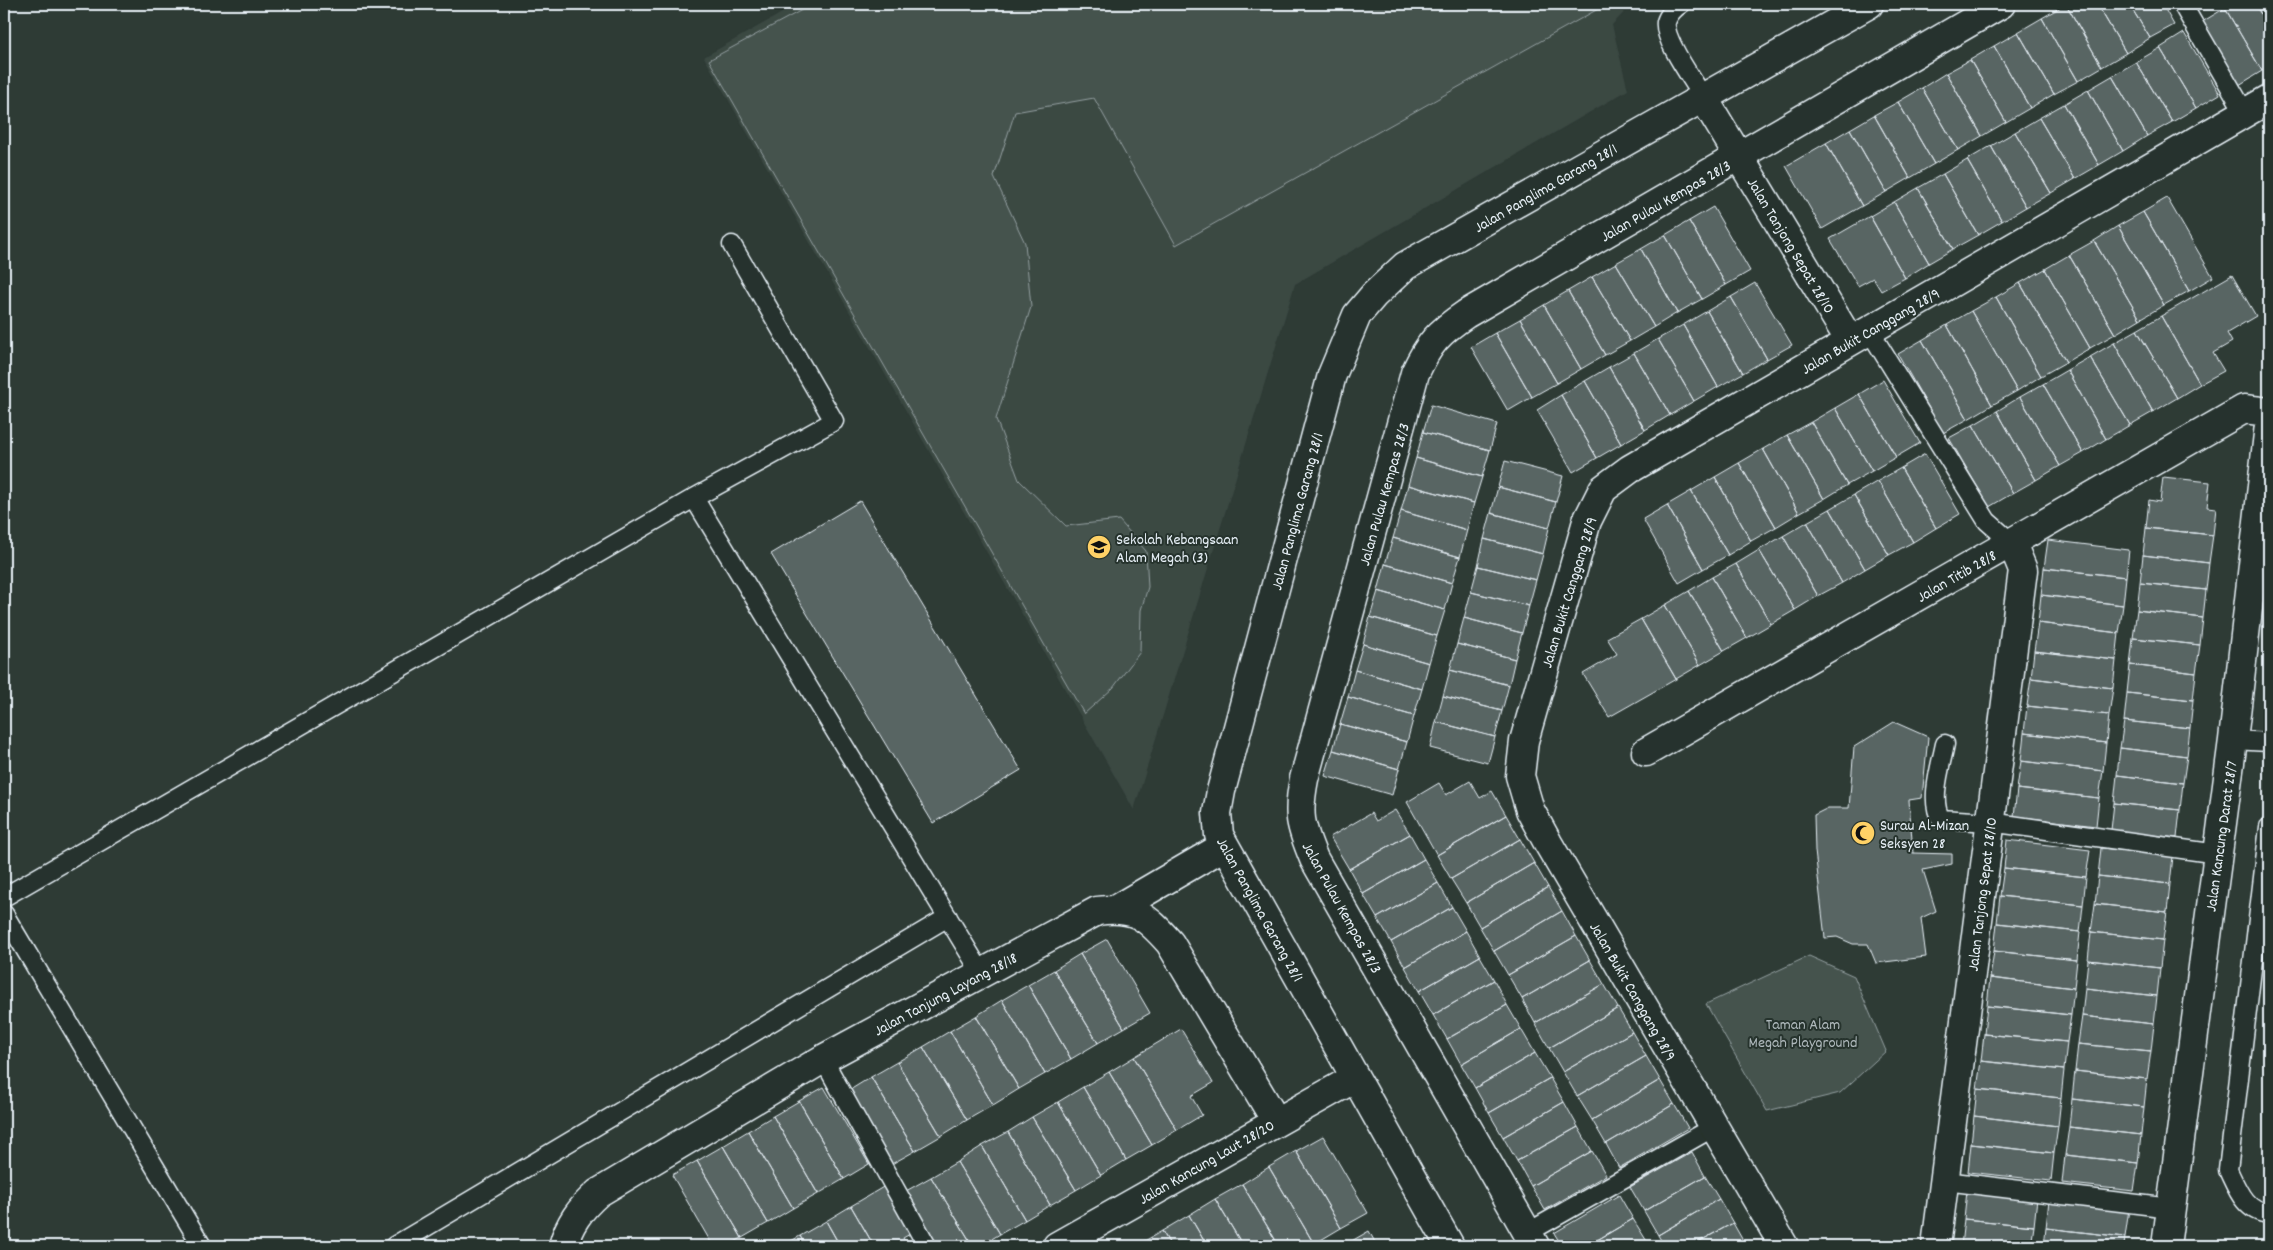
<svg xmlns="http://www.w3.org/2000/svg" width="2273" height="1250" font-family="Dekko,sans-serif">
<rect width="100%" height="100%" fill="#2e3b35"/>
<filter id="ink" filterUnits="userSpaceOnUse"><feTurbulence type="fractalNoise" baseFrequency=".02" numOctaves="2"/><feDisplacementMap in="SourceGraphic" scale="10" xChannelSelector="R" yChannelSelector="G"/><feConvolveMatrix kernelMatrix="1 2 1 2 8 2 1 2 1" color-interpolation-filters="sRGB"/></filter>
<g filter="url(#ink)">
<path fill="#3b4843" d="M798,4H1632L1612,25L1628,90L1295,284L1134,810L704,57Z"/>
<path fill="#45524e" stroke="#96a2a3" d="M813,4H1607L1176,245L1094,98L1015,112L994,177L1025,243L1031,307L996,419L1019,480L1066,526L1119,520L1146,551L1148,587L1141,610L1140,652L1113,688L1084,714L709,60Z
M1809,956L1854,976L1886,1051L1840,1093L1767,1111L1706,1004Z"/>
<path fill="#596563" stroke="#e8f1f8" d="M2066,4L2102,67L2078,81L2042,18Z
M2066,4H2097L2126,53L2102,67Z
M2097,4H2129L2150,38L2126,53Z
M2129,4H2162L2174,25L2150,38Z
M2190,4H2210L2195,12Z
M2232,4H2255L2269,28V67L2262,71L2225,8Z
M2255,4H2269V28Z
M2225,8L2262,71L2239,85L2202,22Z
M2042,18L2078,81L2054,94L2018,32Z
M2018,32L2054,94L2030,108L1994,46Z
M2184,33L2220,94L2196,108L2160,48Z
M1994,46L2030,108L2006,122L1970,60Z
M2160,48L2196,108L2172,122L2136,62Z
M1970,60L2006,122L1982,136L1946,73Z
M2136,62L2172,122L2147,136L2112,76Z
M1946,73L1982,136L1958,150L1922,88Z
M2112,76L2147,136L2123,151L2088,90Z
M1922,88L1958,150L1934,164L1898,102Z
M2088,90L2123,151L2099,165L2064,104Z
M1898,102L1934,164L1910,178L1874,115Z
M2064,104L2099,165L2075,179L2039,118Z
M1874,115L1910,178L1886,192L1850,129Z
M2039,118L2075,179L2051,193L2015,132Z
M1850,129L1886,192L1862,206L1826,143Z
M2015,132L2051,193L2026,207L1991,146Z
M1826,143L1862,206L1822,229L1786,166Z
M1991,146L2026,207L2002,221L1967,160Z
M1967,160L2002,221L1978,235L1943,174Z
M1943,174L1978,235L1953,249L1918,188Z
M1918,188L1953,249L1929,263L1894,202Z
M2167,198L2213,277L2189,291L2143,212Z
M1894,202L1929,263L1905,278L1870,216Z
M1713,207L1750,271L1726,285L1689,221Z
M2143,212L2189,291L2164,305L2118,226Z
M1870,216L1905,278L1881,291L1873,278L1858,286L1830,239Z
M1689,221L1726,285L1702,299L1665,235Z
M2118,226L2164,305L2140,319L2094,241Z
M1665,235L1702,299L1677,313L1641,249Z
M2094,241L2140,319L2115,334L2069,255Z
M1641,249L1677,313L1654,327L1616,263Z
M2069,255L2115,334L2090,348L2045,269Z
M1616,263L1654,327L1630,341L1592,277Z
M2045,269L2090,348L2066,362L2020,283Z
M2232,275L2256,316L2227,333L2232,342L2213,353L2224,371L2200,384L2161,316Z
M1592,277L1630,341L1605,355L1568,291Z
M1755,283L1792,345L1767,359L1731,297Z
M2020,283L2066,362L2041,376L1996,297Z
M1568,291L1605,355L1581,369L1544,305Z
M1731,297L1767,359L1743,373L1707,311Z
M1996,297L2041,376L2017,391L1971,311Z
M1544,305L1581,369L1557,383L1520,319Z
M1707,311L1743,373L1718,387L1683,325Z
M1971,311L2017,391L1992,405L1947,325Z
M2161,316L2200,384L2177,398L2137,330Z
M1520,319L1557,383L1532,397L1495,333Z
M1683,325L1718,387L1694,401L1658,339Z
M1947,325L1992,405L1968,419L1922,340Z
M2137,330L2177,398L2153,412L2114,343Z
M1495,333L1532,397L1508,411L1471,347Z
M1658,339L1694,401L1670,415L1634,353Z
M1922,340L1968,419L1943,433L1898,354Z
M2114,343L2153,412L2130,425L2090,357Z
M1634,353L1670,415L1645,430L1609,367Z
M2090,357L2130,425L2106,439L2067,370Z
M1609,367L1645,430L1621,444L1585,381Z
M2067,370L2106,439L2083,453L2043,384Z
M1883,380L1920,443L1896,457L1859,394Z
M1585,381L1621,444L1597,458L1561,395Z
M2043,384L2083,453L2060,466L2020,397Z
M1859,394L1896,457L1872,471L1835,408Z
M1561,395L1597,458L1573,472L1537,410Z
M2020,397L2060,466L2036,480L1997,411Z
M1431,405L1497,424L1490,450L1423,432Z
M1835,408L1872,471L1847,485L1811,422Z
M1997,411L2036,480L2013,493L1973,425Z
M1811,422L1847,485L1824,499L1787,435Z
M1973,425L2013,493L1989,507L1949,438Z
M1423,432L1490,450L1482,477L1416,458Z
M1787,435L1824,499L1799,513L1763,449Z
M1763,449L1799,513L1776,527L1739,463Z
M1925,454L1960,514L1936,528L1901,468Z
M1416,458L1482,477L1474,503L1408,485Z
M1505,461L1563,476L1556,502L1498,487Z
M1739,463L1776,527L1751,541L1715,477Z
M1901,468L1936,528L1913,542L1878,481Z
M1715,477L1751,541L1728,555L1691,491Z
M2163,477L2210,482L2207,507L2216,508L2213,535L2146,528L2149,500L2160,502Z
M1878,481L1913,542L1889,555L1854,495Z
M1408,485L1474,503L1467,530L1401,511Z
M1498,487L1556,502L1549,528L1491,513Z
M1691,491L1728,555L1703,569L1667,505Z
M1854,495L1889,555L1865,569L1830,509Z
M860,501L1021,770L933,823L771,554Z
M1667,505L1703,569L1679,583L1643,519Z
M1830,509L1865,569L1842,583L1807,522Z
M1401,511L1467,530L1460,557L1393,538Z
M1491,513L1549,528L1543,554L1484,539Z
M1807,522L1842,583L1818,596L1783,536Z
M2146,528L2213,535L2209,563L2143,555Z
M1783,536L1818,596L1795,610L1759,550Z
M1393,538L1460,557L1452,583L1385,564Z
M1484,539L1543,554L1536,580L1478,566Z
M2048,540L2129,550L2126,577L2044,568Z
M1759,550L1795,610L1771,624L1736,564Z
M2143,555L2209,563L2206,590L2140,583Z
M1385,564L1452,583L1445,610L1378,591Z
M1736,564L1771,624L1747,638L1712,577Z
M1478,566L1536,580L1529,606L1471,592Z
M2044,568L2126,577L2123,605L2041,595Z
M1712,577L1747,638L1724,651L1689,591Z
M2140,583L2206,590L2203,618L2137,610Z
M1378,591L1445,610L1437,636L1370,617Z
M1689,591L1724,651L1700,665L1665,605Z
M1471,592L1529,606L1522,633L1464,618Z
M2041,595L2123,605L2119,633L2038,623Z
M1665,605L1700,665L1676,679L1641,619Z
M2137,610L2203,618L2200,645L2133,638Z
M1370,617L1437,636L1429,663L1363,644Z
M1464,618L1522,633L1515,659L1457,644Z
M1641,619L1676,679L1609,717L1583,674L1617,654L1607,638Z
M2038,623L2119,633L2116,660L2034,651Z
M2133,638L2200,645L2196,673L2130,665Z
M1363,644L1429,663L1422,689L1355,670Z
M1457,644L1515,659L1509,685L1450,670Z
M2034,651L2116,660L2113,688L2031,678Z
M2130,665L2196,673L2193,700L2127,693Z
M1355,670L1422,689L1414,716L1348,697Z
M1450,670L1509,685L1502,711L1443,696Z
M2031,678L2113,688L2109,715L2027,706Z
M2127,693L2193,700L2190,728L2124,721Z
M1443,696L1502,711L1495,737L1436,722Z
M1348,697L1414,716L1407,742L1340,724Z
M2027,706L2109,715L2106,743L2024,733Z
M2124,721L2190,728L2187,756L2120,748Z
M1436,722L1495,737L1488,763L1430,748Z
M1894,722L1928,737L1922,798L1909,800L1913,853L1952,854V864L1923,870L1936,911L1921,918L1926,957L1876,963L1868,944H1853L1837,937L1825,938L1815,851L1814,815L1828,808H1849L1854,747Z
M1340,724L1407,742L1399,769L1333,750Z
M2024,733L2106,743L2103,771L2021,761Z
M2120,748L2187,756L2183,783L2117,775Z
M1333,750L1399,769L1392,795L1325,776Z
M2021,761L2103,771L2099,798L2017,789Z
M2117,775L2183,783L2180,810L2114,803Z
M1470,781L1480,798L1492,791L1506,815L1437,855L1407,802L1439,783L1446,795Z
M2017,789L2099,798L2096,826L2014,816Z
M2114,803L2180,810L2177,838L2111,830Z
M1395,810L1410,834L1349,869L1330,837L1371,813L1376,821Z
M1506,815L1520,839L1451,879L1437,855Z
M1410,834L1424,859L1363,894L1349,869Z
M1520,839L1534,863L1466,903L1451,879Z
M2007,840L2090,850L2086,877L2004,868Z
M2101,848L2173,856L2170,884L2098,876Z
M1424,859L1438,883L1377,918L1363,894Z
M1534,863L1548,887L1480,927L1466,903Z
M2004,868L2086,877L2083,905L2000,896Z
M2098,876L2170,884L2167,912L2095,904Z
M1438,883L1452,907L1391,942L1377,918Z
M1548,887L1562,911L1494,951L1480,927Z
M2000,896L2083,905L2080,932L1997,923Z
M2095,904L2167,912L2163,940L2091,932Z
M1452,907L1466,931L1405,967L1391,942Z
M1562,911L1576,936L1508,975L1494,951Z
M1997,923L2080,932L2077,960L1994,951Z
M1466,931L1480,956L1419,991L1405,967Z
M2091,932L2163,940L2160,968L2088,960Z
M1576,936L1590,960L1522,999L1508,975Z
M1107,939L1150,1013L1124,1028L1080,954Z
M1994,951L2077,960L2074,988L1990,978Z
M1080,954L1124,1028L1098,1043L1054,970Z
M1480,956L1494,980L1433,1015L1419,991Z
M1590,960L1604,984L1535,1023L1522,999Z
M2088,960L2160,968L2157,996L2085,988Z
M1054,970L1098,1043L1071,1059L1028,985Z
M1990,978L2074,988L2071,1015L1987,1006Z
M1494,980L1507,1005L1447,1039L1433,1015Z
M1604,984L1618,1008L1549,1048L1535,1023Z
M1028,985L1071,1059L1045,1074L1002,1000Z
M2085,988L2157,996L2154,1024L2082,1016Z
M1002,1000L1045,1074L1019,1089L976,1016Z
M1507,1005L1521,1029L1461,1064L1447,1039Z
M1987,1006L2071,1015L2067,1042L1984,1034Z
M1618,1008L1632,1032L1563,1072L1549,1048Z
M976,1016L1019,1089L993,1105L950,1031Z
M2082,1016L2154,1024L2151,1051L2078,1044Z
M1181,1029L1213,1083L1191,1096L1202,1115L1177,1130L1134,1057Z
M1521,1029L1535,1053L1475,1088L1461,1064Z
M950,1031L993,1105L967,1120L923,1047Z
M1632,1032L1646,1056L1577,1096L1563,1072Z
M1984,1034L2067,1042L2064,1070L1981,1061Z
M2078,1044L2151,1051L2147,1079L2075,1071Z
M923,1047L967,1120L941,1136L897,1062Z
M1535,1053L1550,1078L1489,1113L1475,1088Z
M1646,1056L1660,1080L1592,1120L1577,1096Z
M1134,1057L1177,1130L1152,1145L1109,1072Z
M1981,1061L2064,1070L2061,1098L1977,1089Z
M897,1062L941,1136L915,1151L871,1077Z
M2075,1071L2147,1079L2144,1107L2072,1099Z
M1109,1072L1152,1145L1126,1160L1083,1087Z
M871,1077L915,1151L888,1166L845,1093Z
M1550,1078L1564,1102L1503,1137L1489,1113Z
M1660,1080L1674,1104L1606,1144L1592,1120Z
M824,1087L869,1164L844,1179L799,1101Z
M1083,1087L1126,1160L1101,1175L1058,1102Z
M1977,1089L2061,1098L2058,1126L1974,1116Z
M2072,1099L2144,1107L2141,1135L2069,1127Z
M799,1101L844,1179L818,1194L773,1116Z
M1058,1102L1101,1175L1076,1190L1032,1117Z
M1564,1102L1578,1127L1517,1161L1503,1137Z
M1674,1104L1688,1128L1619,1168L1606,1144Z
M773,1116L818,1194L793,1208L748,1131Z
M1974,1116L2058,1126L2054,1153L1971,1144Z
M1032,1117L1076,1190L1050,1205L1008,1132Z
M1578,1127L1592,1151L1531,1186L1517,1161Z
M2069,1127L2141,1135L2138,1163L2065,1155Z
M748,1131L793,1208L768,1223L723,1146Z
M1008,1132L1050,1205L1025,1220L982,1146Z
M1323,1136L1368,1213L1341,1228L1296,1151Z
M1971,1144L2054,1153L2051,1181L1968,1172Z
M723,1146L768,1223L742,1238L697,1161Z
M982,1146L1025,1220L1000,1234L957,1162Z
M1296,1151L1341,1228L1314,1244L1269,1167Z
M1592,1151L1606,1175L1545,1210L1531,1186Z
M1692,1152L1705,1176L1644,1211L1630,1187Z
M2065,1155L2138,1163L2134,1191L2062,1183Z
M697,1161L742,1238L727,1246H713L672,1175Z
M957,1162L1000,1234L980,1246H973L931,1177Z
M1269,1167L1314,1244L1311,1246H1279L1242,1184Z
M1705,1176L1719,1199L1658,1235L1644,1211Z
M931,1177L973,1246H938L906,1191Z
M1242,1184L1279,1246H1243L1215,1199Z
M885,1186L912,1233L903,1238L908,1246H874L851,1206Z
M1967,1191L2037,1198L2034,1226L1964,1219Z
M1619,1195L1633,1219L1587,1246H1562L1554,1233Z
M1215,1199L1243,1246H1207L1189,1215Z
M1719,1199L1733,1223L1691,1246H1664L1658,1235Z
M2049,1200L2129,1209L2125,1237L2046,1228Z
M851,1206L874,1246H840L826,1221Z
M1189,1215L1207,1246H1171L1162,1231Z
M1633,1219L1648,1243L1642,1246H1587Z
M1964,1219L2034,1226L2031,1246H1961Z
M826,1221L840,1246H806L800,1236Z
M1733,1223L1746,1246H1691Z
M2046,1228L2125,1237L2124,1246H2044Z
M1162,1231L1171,1246H1136Z
M1369,1231L1377,1246H1343Z
M800,1236L806,1246H782Z"/>
<g fill="none" stroke-linecap="round" stroke-linejoin="round">
<g stroke="#e8f1f8" stroke-width="21">
<path id="lane" d="M1681,4C1675,7 1668,15 1666,22C1663,40 1694,81 1703,97
M2182,4L2245,113
M1869,330L1987,521L2012,543
M694,498L982,974
M2233,740L2269,742
M1945,744C1941,765 1929,801 1941,819L1990,822L2218,854
M2269,827L2228,1170C2237,1189 2245,1212 2269,1214
M4,897L694,498L834,421L732,245
M4,914L202,1246
M823,1059L927,1246
M1945,1181L2171,1208
M1527,1233L1714,1127
M394,1246L948,917"/>
</g>
<g stroke="#e8f1f8" stroke-width="31">
<path id="street" d="M1703,97L1850,341
M1646,752L2244,409L2269,412
M1116,909L1224,846
M563,1246C569,1224 580,1209 598,1193L823,1059L1097,911C1135,906 1146,916 1170,943L1276,1121
M1057,1246L1355,1078
M1450,1246L1219,835L1217,813L1221,791L1332,375L1357,315L1374,295L1405,266L1869,4
M1535,1246L1314,859C1300,825 1297,815 1304,779L1415,373C1429,343 1438,333 1466,314L2001,4
M1784,1246L1548,843L1530,810L1520,776L1524,741L1587,521L1603,489L1630,469L2269,99
M1936,1246L2023,570L2012,543
M2166,1246L2233,740L2269,425"/>
</g>
<use href="#lane" stroke="#26332d" stroke-width="18"/>
<use href="#street" stroke="#26332d" stroke-width="28"/>
</g>
</g>
<defs>
<g id="school-disc" transform="scale(1.25)"><circle r="9.5" fill="#ffd166" stroke="#26332d"/><path d="M0-5L7-2L0 1L-7-2ZM-4 1L0 2.5L4 1V4Q0 6-4 4Z" fill="#111"/></g>
<g id="mosque-disc" transform="scale(1.25)"><circle r="9.5" fill="#ffd166" stroke="#26332d"/><path d="M3.5-4.9A6 6 0 1 0 3.5 4.9A5 5 0 1 1 3.5-4.9Z" fill="#111"/></g>
</defs>
<g fill-rule="evenodd">
<use href="#school-disc" x="1099" y="547"/>
<use href="#mosque-disc" x="1863" y="833"/>
</g>
<g text-anchor="middle" stroke-width="4" stroke-linejoin="round" paint-order="stroke">
<g font-size="16" fill="#e8f1f8" stroke="#26332d">
<text transform="translate(1545 187) rotate(-30)" y="6">Jalan Panglima Garang 28/1</text>
<text transform="translate(1665 200) rotate(-30)" y="6">Jalan Pulau Kempas 28/3</text>
<text transform="translate(1792 245) rotate(59)" y="6">Jalan Tanjong Sepat 28/10</text>
<text transform="translate(1870 330) rotate(-30)" y="6">Jalan Bukit Canggang 28/9</text>
<text transform="translate(1383 494) rotate(-74)" y="6">Jalan Pulau Kempas 28/3</text>
<text transform="translate(1296 511) rotate(-75)" y="6">Jalan Panglima Garang 28/1</text>
<text transform="translate(1956 575) rotate(-30)" y="6">Jalan Titib 28/8</text>
<text transform="translate(1568 592) rotate(-73)" y="6">Jalan Bukit Canggang 28/9</text>
<text transform="translate(2220 836) rotate(-82)" y="6">Jalan Kancung Darat 28/7</text>
<text transform="translate(1981 894) rotate(-83)" y="6">Jalan Tanjong Sepat 28/10</text>
<text transform="translate(1343 907) rotate(61)" y="6">Jalan Pulau Kempas 28/3</text>
<text transform="translate(1261 909) rotate(61)" y="6">Jalan Panglima Garang 28/1</text>
<text transform="translate(1634 991) rotate(60)" y="6">Jalan Bukit Canggang 28/9</text>
<text transform="translate(945 993) rotate(-28)" y="6">Jalan Tanjung Layang 28/18</text>
<text transform="translate(1206 1161) rotate(-30)" y="6">Jalan Kancung Laut 28/20</text>
</g>
<g font-size="16" fill="#e8f1f8" stroke="#26332d" text-anchor="start">
<text x="1116" y="544">Sekolah Kebangsaan<tspan x="1116" dy="18">Alam Megah (3)</tspan></text>
<text x="1880" y="830">Surau Al-Mizan<tspan x="1880" dy="18">Seksyen 28</tspan></text>
</g>
<g font-size="16" fill="#afb9bc" stroke="#26332d">
<text x="1803" y="1029">Taman Alam<tspan x="1803" dy="18">Megah Playground</tspan></text>
</g>
</g>
<rect width="2273" height="1250" fill="none" stroke="#26332d" stroke-width="20"/>
<rect x="10" y="10" width="2253" height="1230" fill="none" stroke="#e8f1f8" stroke-width="2" filter="url(#ink)"/>
</svg>
